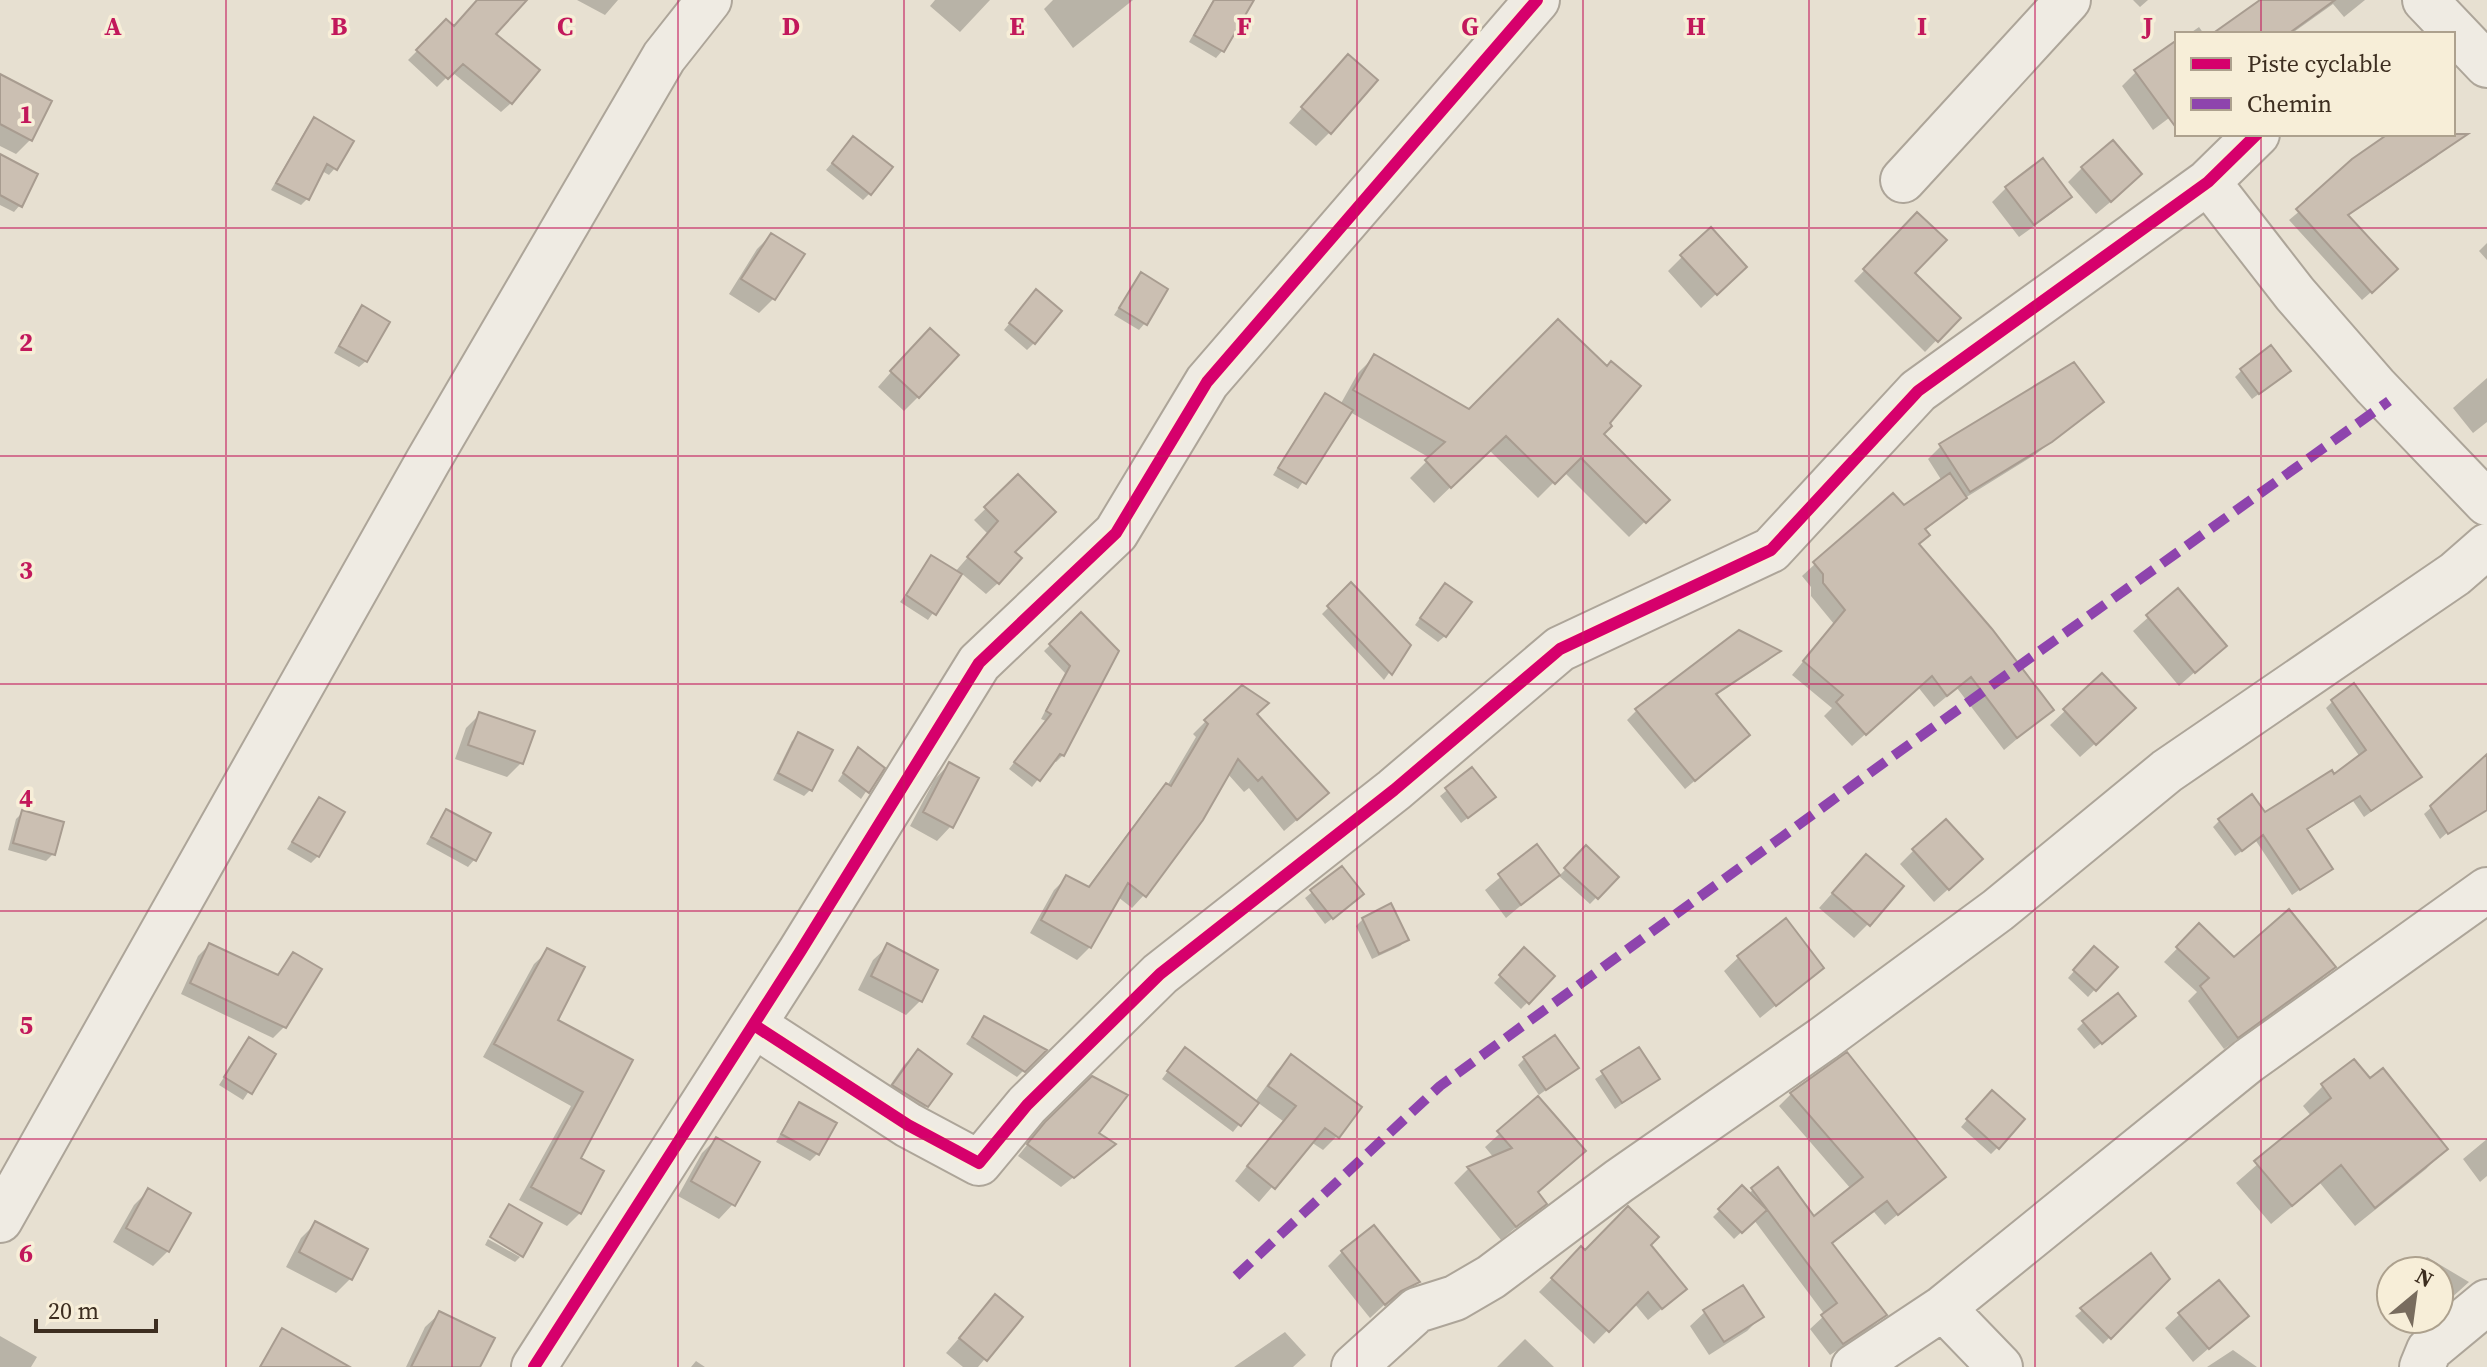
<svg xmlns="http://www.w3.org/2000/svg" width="2487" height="1367" font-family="'Source Serif 4',serif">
<rect width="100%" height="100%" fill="#e7e0d1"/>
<path fill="#0003" d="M479,0H504L493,34L511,103L501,112L452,72L437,87L408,60L446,22L453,28Z
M577,0H618L605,15Z
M935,0H990L960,32L930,6Z
M1053,0H1133L1073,48L1044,9Z
M1213,0H1230L1222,51L1216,58L1189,42Z
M2133,0H2148L2140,7Z
M2263,0H2365L2344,17L2333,4L2291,34H2215Z
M2199,27L2204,34H2189Z
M2177,42V112L2153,130L2122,86L2136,72Z
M1334,71L1330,132L1316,146L1289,123Z
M0,84L30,140L16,154L0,146Z
M314,119L335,168L329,175L322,171L308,198L301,205L271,190L308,126Z
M2392,134H2433L2445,148L2436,157L2347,216L2387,278L2362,300L2289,220Z
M847,145L870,193L863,200L826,170Z
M0,158L20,205L14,212L0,205Z
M2082,168L2126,189L2096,214L2068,182Z
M2006,188L2069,196L2055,211L2019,237L1992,202Z
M1918,215L1912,273L1958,318L1925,352L1854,281Z
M771,235L802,255L773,299L759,313L729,294L757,249Z
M2487,243V260L2479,251Z
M1682,257L1730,281L1701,308L1668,271Z
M1141,274L1145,323L1139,330L1114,315Z
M1029,299L1034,343L1027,350L1004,330Z
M363,308L366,361L359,367L334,353L356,314Z
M915,345L918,397L904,411L878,387Z
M1374,357L1470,411L1601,434L1667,500L1629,537L1564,472L1538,498L1489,450L1434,503L1410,478L1430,458L1350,412L1298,489L1273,475L1319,402L1325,396L1340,405L1358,373Z
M2241,371L2281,377L2252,399L2235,377Z
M2487,378V422L2473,433L2453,408Z
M2101,402L2036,454L1965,498L1924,531L1917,545L2051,710L2004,750L1957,688L1934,707L1918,687L1852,746L1824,716L1832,708L1792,675L1834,624L1811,596V587L1802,576L1815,564L1942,481L1928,459L1941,446Z
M1018,477L1012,553L1019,559L998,583L986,594L961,573L928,620L900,602L932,558L955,572L988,534L974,520Z
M1351,585L1408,646L1384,680L1322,614Z
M2178,591L2224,646L2179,686L2133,631Z
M1439,592L1445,636L1438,642L1415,625Z
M1081,615L1063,755L1056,762L1053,760L1032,787L1009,769L1046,721L1041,719L1065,673L1044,651Z
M1777,652L1768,661L1715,696L1738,744L1685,789L1627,720L1637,710Z
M2102,676L2119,722L2080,757L2050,725Z
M2333,701L2420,777L2364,817L2353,801L2305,831L2330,868L2292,895L2256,841L2235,856L2213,827L2220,820L2265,815L2334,776L2360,757L2326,708Z
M480,714L521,763L507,777L455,759L466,728Z
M1255,715L1314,805L1284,831L1249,788L1244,792L1227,773L1144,895L1132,908L1118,897L1090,947L1077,960L1030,933L1054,890L1067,877L1087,888L1154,798L1167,786L1196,737L1193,734L1206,721Z
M799,735L811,789L804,796L773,780L792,741Z
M858,749L882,768L861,799L838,781Z
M2487,757V798L2440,839L2424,814Z
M949,764L951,826L937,841L910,826L935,779Z
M1472,770L1486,804L1461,823L1440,796Z
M319,799L318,856L311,863L287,849Z
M446,811L474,860L468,867L426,844Z
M23,812L53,854L46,861L8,850L16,819Z
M1536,847L1557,875L1506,918L1485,890Z
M1586,848L1616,877L1590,904L1559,876Z
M1914,850L1966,873L1934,902L1900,864Z
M1341,869L1355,901L1325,924L1305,898Z
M1852,871L1868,924L1854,938L1819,908Z
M1363,919L1407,940L1400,946L1372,959L1356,926Z
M2199,926L2234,959L2333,967L2320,980L2224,1049L2188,1001L2197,992L2164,962Z
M209,945L276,976L293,954L284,1027L273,1038L181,994L198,956Z
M888,946L920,1001L906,1015L858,990L873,960Z
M1524,950L1553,976L1521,1009L1494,983Z
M548,951L556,1021L631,1061L578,1159L580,1213L567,1226L519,1200L571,1106L483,1057L534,964Z
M2088,955L2115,967L2088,997L2068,978Z
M1739,957L1822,968L1760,1018L1724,971Z
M985,1018L1043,1051L1017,1077L966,1044Z
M2084,1022L2127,1023L2094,1049L2077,1029Z
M249,1039L273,1055L243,1100L219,1085Z
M1638,1050L1657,1079L1615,1109L1595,1079Z
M918,1051L926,1106L912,1120L880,1100L904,1065Z
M1179,1056L1254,1103L1277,1071L1291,1057L1337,1136L1323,1150L1311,1142L1259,1202L1235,1181L1283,1121L1257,1102L1233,1132L1162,1079Z
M1525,1058L1576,1068L1539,1095L1518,1065Z
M2369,1081L2445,1149L2426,1169L2355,1226L2320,1183L2271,1224L2236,1183L2312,1117L2303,1106L2323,1086Z
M1791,1094L1943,1177L1885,1225L1874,1212L1831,1245L1884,1315L1872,1327L1830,1355L1810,1329L1825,1315L1754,1220L1734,1239L1713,1217L1742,1188L1748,1194L1778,1170L1814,1218L1851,1189L1779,1106Z
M1538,1099L1536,1193L1544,1204L1501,1240L1454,1183L1468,1169L1494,1158L1485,1147Z
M1985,1099L1998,1147L1991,1154L1961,1127Z
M799,1105L834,1124L817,1154L810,1161L776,1142L793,1111Z
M1097,1134L1103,1154L1061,1187L1018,1156L1035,1135Z
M716,1139L733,1204L719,1219L678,1196L702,1153Z
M2487,1139V1176L2480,1182L2463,1159Z
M149,1190L189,1213L168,1251L153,1266L113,1242L134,1205Z
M315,1224L366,1250L350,1279L336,1293L286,1267L301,1238Z
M488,1239L520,1257L515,1262L485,1245Z
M1649,1245L1671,1301L1648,1320L1634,1303L1594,1344L1539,1292L1581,1249L1585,1253Z
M1342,1252L1417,1282L1403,1296L1384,1305L1370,1318L1328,1266Z
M2150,1256L2168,1279L2103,1344L2075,1316Z
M2427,1257L2469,1282L2439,1309V1271H2414Z
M995,1297L1020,1317L978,1367H963L946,1353Z
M1705,1312L1762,1316L1747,1331L1709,1355L1690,1326Z
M440,1313L478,1367H406L425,1327Z
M2180,1314L2246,1316L2193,1362L2165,1328Z
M283,1330L311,1367H259Z
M1285,1332L1306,1355L1293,1367H1234Z
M0,1336L37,1357L31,1367H0Z
M1525,1339L1554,1367H1497Z
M2233,1350L2257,1367H2207Z
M696,1361L705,1367H691Z"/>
<path fill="#cbbfb2" stroke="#a89c90" stroke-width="2" d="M477,0H527L496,34L540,70L512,104L463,64L448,79L416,50L446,19L454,26Z
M1214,0H1254L1224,52L1194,35Z
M2260,0H2335L2288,34H2212Z
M2177,40V129L2134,70Z
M1348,54L1378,80L1331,134L1301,107Z
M0,74L52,101L32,141L0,124Z
M314,117L354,141L337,170L327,164L309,200L276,183Z
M2388,134H2468L2348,215L2398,269L2372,293L2296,209L2352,159Z
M853,136L893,167L871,195L832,163Z
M2113,140L2142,174L2111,202L2081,167Z
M0,154L38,174L22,207L0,195Z
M2043,158L2072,197L2034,225L2005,187Z
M1917,212L1947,240L1915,273L1961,318L1938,342L1863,269Z
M1711,227L1747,267L1717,295L1680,255Z
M771,233L805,254L775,300L741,279Z
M1141,272L1168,289L1147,325L1119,308Z
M1036,289L1062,311L1035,344L1009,323Z
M362,305L390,322L367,362L339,346Z
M1558,319L1607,366L1611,361L1641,386L1610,423L1612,426L1604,434L1670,500L1646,523L1581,458L1555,484L1506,436L1451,488L1425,460L1445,442L1353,390L1374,354L1469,409Z
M930,328L959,355L919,398L890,371Z
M2271,345L2291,371L2259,394L2240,369Z
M2074,362L2104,402L2052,442L1970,492L1939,444Z
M1325,393L1353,410L1306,484L1278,468Z
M1950,473L1967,498L1925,529L1930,535L1919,544L1992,629L2054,710L2017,738L1971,677L1947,696L1932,676L1866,735L1836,702L1843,695L1803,661L1845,610L1823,583V574L1813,562L1893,493L1904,505Z
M1018,474L1056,512L1015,552L1022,558L999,584L967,557L998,521L984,507Z
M931,555L962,574L936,615L906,595Z
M1351,582L1411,645L1392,675L1327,606Z
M1445,583L1472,602L1446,637L1420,618Z
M2178,588L2227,646L2195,673L2146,615Z
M1081,612L1119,651L1064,756L1060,754L1040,781L1014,762L1051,714L1046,711L1070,666L1049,644Z
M1739,630L1781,651L1716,694L1750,735L1695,781L1635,709Z
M2102,673L2136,708L2096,745L2063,709Z
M2354,683L2422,777L2371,811L2360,796L2307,829L2333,869L2300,890L2263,835L2242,851L2218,819L2252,794L2265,812L2332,770L2334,774L2366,750L2331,700Z
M1242,685L1269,703L1257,714L1329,793L1297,820L1262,777L1258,781L1238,759L1203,820L1146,897L1128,883L1091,948L1041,920L1066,875L1089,887L1166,783L1171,786L1208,724L1204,720Z
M479,712L535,731L523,764L468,745Z
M798,732L833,750L812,791L778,773Z
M858,747L885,768L869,793L843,773Z
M2487,754V810L2448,834L2430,806Z
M949,762L979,778L953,828L923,812Z
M1472,767L1496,797L1468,818L1445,788Z
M319,797L345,812L319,857L292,842Z
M446,809L491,833L476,861L431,837Z
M22,810L64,822L55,855L13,843Z
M1946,819L1983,859L1949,890L1912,849Z
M1537,844L1560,875L1521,905L1498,874Z
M1586,845L1619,877L1598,899L1564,868Z
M1866,854L1904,886L1870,926L1832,893Z
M1342,866L1364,894L1333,919L1310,890Z
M1391,903L1409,940L1379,954L1362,918Z
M2289,909L2336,967L2238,1038L2200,986L2209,978L2176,947L2199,923L2234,957Z
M1786,918L1824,968L1776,1006L1737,956Z
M209,943L278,975L293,952L322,969L286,1028L190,983Z
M887,943L938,970L922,1002L871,976Z
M2094,946L2118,967L2096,991L2073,970Z
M1524,947L1555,976L1529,1004L1499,975Z
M547,948L585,967L558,1020L633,1060L581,1158L604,1171L581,1214L531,1187L583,1092L494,1044Z
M2118,993L2136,1016L2102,1044L2082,1021Z
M984,1016L1047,1050L1025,1072L972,1037Z
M1555,1035L1579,1068L1546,1090L1523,1057Z
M249,1037L276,1054L252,1094L224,1077Z
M1185,1047L1259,1103L1241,1126L1167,1071Z
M1639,1047L1660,1079L1622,1103L1601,1071Z
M918,1049L952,1074L928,1107L892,1085Z
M1847,1052L1946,1177L1898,1215L1887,1201L1832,1243L1887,1315L1843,1344L1821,1315L1837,1303L1751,1188L1778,1167L1814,1216L1863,1177L1790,1093Z
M1291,1054L1362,1107L1339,1138L1325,1128L1275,1189L1247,1166L1296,1106L1268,1086Z
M2354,1059L2370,1078L2383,1068L2448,1149L2375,1208L2341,1165L2292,1206L2254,1161L2331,1098L2321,1084Z
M1092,1076L1128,1095L1099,1133L1116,1144L1074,1178L1027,1144L1045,1122Z
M1992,1090L2025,1119L1999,1149L1966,1119Z
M1538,1096L1586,1151L1538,1192L1547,1204L1516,1227L1467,1167L1512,1148L1497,1131Z
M799,1102L837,1123L819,1155L781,1134Z
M716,1137L760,1162L735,1206L691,1181Z
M1742,1185L1767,1210L1742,1233L1718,1209Z
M148,1188L191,1213L169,1252L126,1228Z
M509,1204L542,1223L523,1257L490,1237Z
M1628,1206L1659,1237L1651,1245L1687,1289L1662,1309L1648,1292L1609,1332L1551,1278L1581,1246L1585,1250Z
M315,1221L368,1249L352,1280L299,1252Z
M1374,1225L1420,1282L1401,1291L1385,1305L1341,1251Z
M2151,1253L2170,1279L2111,1339L2080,1308Z
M2219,1280L2249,1316L2209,1349L2178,1313Z
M1743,1285L1764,1317L1724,1342L1703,1310Z
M995,1294L1023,1317L987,1361L959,1338Z
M439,1311L495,1338L480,1367H411Z
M282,1328L350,1367H260Z"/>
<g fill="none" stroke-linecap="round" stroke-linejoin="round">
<g stroke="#ada599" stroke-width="48">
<path id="minor" d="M2425,0L2487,65
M1903,180L2068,0
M2208,182L2295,294L2375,386L2487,503
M754,1025L908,1125L979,1163L1027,1105L1160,974L1394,790L1560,649L1771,550L1918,391L2208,182L2257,134
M0,1220L428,461L664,57L709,0
M1943,1308L2000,1367
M534,1367L800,952L979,663L1116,533L1207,382L1537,0
M1354,1367L1417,1310L1455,1298L1491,1277L1619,1181L1823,1039L1998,910L2167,771L2455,574L2487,546
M1854,1367L1943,1308L2248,1061L2487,890
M2422,1367L2429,1350L2487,1302"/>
</g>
<use href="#minor" stroke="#efebe3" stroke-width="44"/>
<path stroke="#8e44ad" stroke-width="10" stroke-dasharray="20 10" stroke-linecap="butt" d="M1236,1276L1440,1086L1889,759L2389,401"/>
<g stroke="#f7eed8" stroke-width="17">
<path id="cycleway" d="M754,1025L908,1125L979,1163L1027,1105L1160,974L1394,790L1560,649L1771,550L1918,391L2208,182L2257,134
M534,1367L800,952L979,663L1116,533L1207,382L1537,0"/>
</g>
<use href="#cycleway" stroke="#d6006c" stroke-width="12"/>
</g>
<path fill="none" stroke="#c2185b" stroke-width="2" stroke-opacity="0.55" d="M226,0V1367M452,0V1367M678,0V1367M904,0V1367M1130,0V1367M1357,0V1367M1583,0V1367M1809,0V1367M2035,0V1367M2261,0V34M2261,134V1367M0,228H2487M0,456H2487M0,684H2487M0,911H2487M0,1139H2487"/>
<g font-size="26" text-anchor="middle" font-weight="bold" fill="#c2185b" stroke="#f7eed8" stroke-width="7" stroke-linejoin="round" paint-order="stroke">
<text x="113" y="35">A</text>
<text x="339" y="35">B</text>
<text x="565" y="35">C</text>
<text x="791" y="35">D</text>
<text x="1017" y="35">E</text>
<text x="1244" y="35">F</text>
<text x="1470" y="35">G</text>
<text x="1696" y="35">H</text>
<text x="1922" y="35">I</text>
<text x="2148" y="35">J</text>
<text x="26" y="123">1</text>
<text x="26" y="351">2</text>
<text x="26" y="579">3</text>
<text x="26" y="807">4</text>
<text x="26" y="1034">5</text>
<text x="26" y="1262">6</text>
</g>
<rect x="2175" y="32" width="280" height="104" fill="#f7eed8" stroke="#ada18e" stroke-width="2"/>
<rect x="2191" y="58" width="40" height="12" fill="#d6006c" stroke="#ada18e" stroke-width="2"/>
<text x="2247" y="72" font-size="24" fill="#3d2e20">Piste cyclable</text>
<rect x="2191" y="98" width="40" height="12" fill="#8e44ad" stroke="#ada18e" stroke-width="2"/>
<text x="2247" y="112" font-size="24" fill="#3d2e20">Chemin</text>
<g transform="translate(2415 1295) rotate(29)"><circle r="38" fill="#f7eed8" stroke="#ada18e" stroke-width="2"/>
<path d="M0-6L14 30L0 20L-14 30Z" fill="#786c5e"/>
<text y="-12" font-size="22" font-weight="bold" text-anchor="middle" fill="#3d2e20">N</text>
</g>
<path d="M36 1319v12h120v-12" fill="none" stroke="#3d2e20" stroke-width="4"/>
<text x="48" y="1319" font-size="24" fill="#3d2e20" stroke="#f7eed8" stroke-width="6" paint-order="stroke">20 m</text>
</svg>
